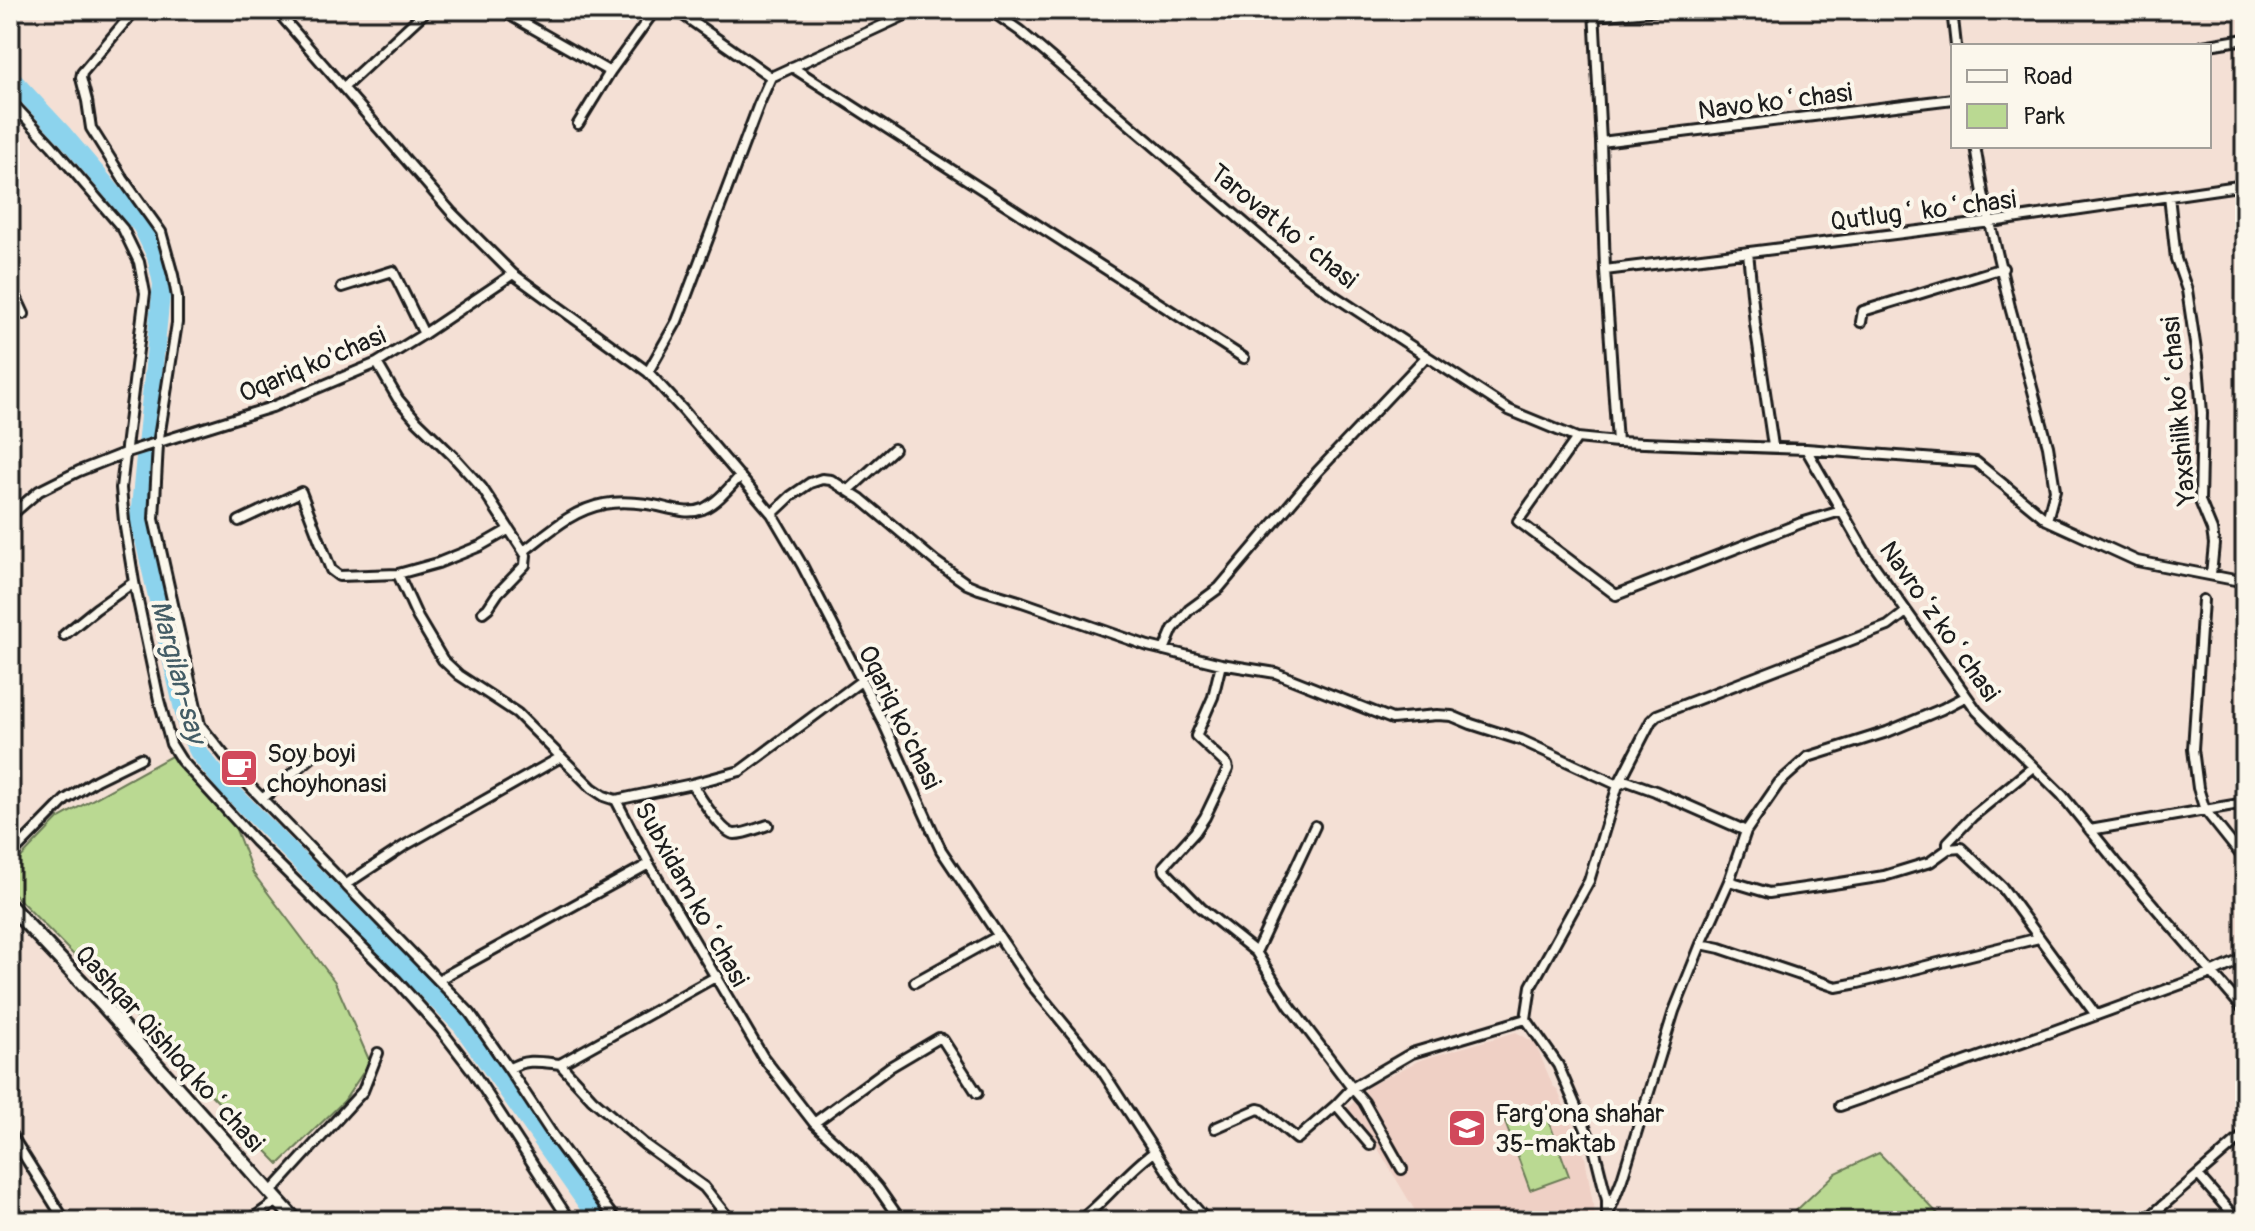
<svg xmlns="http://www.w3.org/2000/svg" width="2255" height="1231" font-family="Pangolin,sans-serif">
<rect width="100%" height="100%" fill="#f4e0d5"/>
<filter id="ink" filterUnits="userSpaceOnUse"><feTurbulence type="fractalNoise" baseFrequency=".0125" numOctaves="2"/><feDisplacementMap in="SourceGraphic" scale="16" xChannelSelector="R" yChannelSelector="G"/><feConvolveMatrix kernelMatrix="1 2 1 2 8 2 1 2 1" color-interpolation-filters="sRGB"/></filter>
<g filter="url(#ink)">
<path fill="#efd0c5" d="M1516,1032L1535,1043L1553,1086L1557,1089L1585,1157L1595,1216L1594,1221H1410L1416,1215L1414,1209L1377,1147L1347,1109L1369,1086L1420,1060Z"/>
<path fill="#bad992" stroke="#6b7a57" stroke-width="2" d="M173,755L233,822L253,873L335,982L370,1062L344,1101L279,1164L10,890V869L59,818Z
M1543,1105L1569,1176L1530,1190L1504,1119Z
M1879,1153L1945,1221H1785L1836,1173Z"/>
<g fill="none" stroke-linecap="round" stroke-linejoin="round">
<path stroke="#8cd3ed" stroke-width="18" d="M10,77L64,135L142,227L156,256L162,284L139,518L188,731L199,753L226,786L462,1026L599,1221"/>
<g stroke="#1c1c1c" stroke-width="14">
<path id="street" d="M135,10L82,73L81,78L87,101L91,128L123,179L161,232L173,275L177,297V323L158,444L154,519L200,725L244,780L470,1013L509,1069C525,1058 541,1062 560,1064L717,976
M276,10L452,213L513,274L648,372L683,410L772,514L802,565L884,724L941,850L1031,984L1101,1069L1179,1189L1207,1221
M501,10L610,72
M676,10L771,77
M990,10L1020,31L1303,273L1333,295L1509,410L1577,438L1617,442L1806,449L1868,557L1977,711L2062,795L2116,862L2245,1011
M1594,10L1601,142L1605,270L1617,442
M1952,10L1956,46
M1594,16L1661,10
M2203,46L2245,39
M792,67L1244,358
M344,87L427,10
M10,101L52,146L123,229L139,262L145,293L121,488L124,521L134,582
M578,124L610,72L655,10
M1601,142L1953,99
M1975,146L1983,193L2010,307L2048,446L2055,490L2047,520
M2169,196L2176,259L2187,290L2198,364L2202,413L2200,501L2212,530L2214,544L2211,575
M1748,252L1755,324L1773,446
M1605,270L1991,222L2245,185
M10,284L24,314
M342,287L393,271L424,334
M1861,322L1863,311L2003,268
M377,363L398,399L417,421L453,456L482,488L526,555L525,565L498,593L488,608L483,612
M648,372L677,321L759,104L771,77L916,10
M1577,438L1518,521L1616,595L1801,523L1841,511
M1806,449L1976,462L2047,520L2137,561L2245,582
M849,490L894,449
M772,514L791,496L810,483L822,479L831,480L861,499L936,562L967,584L979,589L1022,602L1148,646L1221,664L1276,673L1392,719L1437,715L1452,716L1471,724L1521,740L1618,785L1627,781L1655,791L1746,831L1729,881L1769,893L1833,884L1884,876L1930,862L1948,849L1961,848L2002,887L2096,1015
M10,516L39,491L79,471L127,452L272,407L377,363L424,334L513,274
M239,521L301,492L331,570L339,576L398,574L438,563L480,546L508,530
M524,551C549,532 572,510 604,504C618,501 633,502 647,504C665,506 685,516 703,509C718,502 729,488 740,476
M398,574L418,618L443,660L459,675L517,713L592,788L604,796L616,800L649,864L763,1057L814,1123L856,1162L878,1188L901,1221
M2203,600L2193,749L2198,788L2205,810L2245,860
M64,635L96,609L134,582L159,700L171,744L181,760L256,842L396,980L440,1029L471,1069L570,1221
M1164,650L1173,629L1189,610L1219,588L1318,471L1426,357
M1221,664L1213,697L1196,736L1227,765L1228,769L1205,817L1195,832L1164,866L1165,871L1201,908L1256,952L1289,1005L1352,1088L1412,1053L1526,1019
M692,784C699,795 722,834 735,834C745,834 758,828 768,825
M262,799L312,757
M616,800L692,784L740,771L861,681
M2090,830L2245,803
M1746,831L1779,783L1808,757L1887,732L1942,709L1965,697
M1948,849V842L1973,816L2033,767
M10,856L65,800L96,780L141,758
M1729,881L1701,944L1720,948L1836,987L1858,983L2039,938
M345,885L404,846L561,757
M1256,952L1315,826
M438,980L649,864
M915,982L998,936
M560,1064L592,1099L644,1144L704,1187L731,1221
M509,1069L554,1137L616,1221
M1336,1105L1370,1145
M1840,1106L2053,1031L2212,973L2245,958
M814,1123L890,1067L939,1038L943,1040L977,1093
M1215,1128L1258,1109L1262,1110L1297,1139L1336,1105L1352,1088L1364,1102L1402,1169
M10,1133L65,1221
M2198,1175L2238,1221
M270,1193L363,1091L378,1053
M1609,1212L1622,1179L1674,1011L1701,944
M249,1221L277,1201
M1079,1221C1106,1201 1126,1172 1153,1153
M1607,1221V1200L1594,1148L1558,1065L1526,1019L1531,986L1589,881L1618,785L1651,721L1657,715L1888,626L1906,612
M2145,1221L2245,1134"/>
</g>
<g stroke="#1c1c1c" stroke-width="18">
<path id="secondary" d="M10,906L104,1006L296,1221"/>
</g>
<use href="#street" stroke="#fbf7ec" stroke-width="8"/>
<use href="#secondary" stroke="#fbf7ec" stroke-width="12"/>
</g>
</g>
<defs>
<g id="cafe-square" transform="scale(2)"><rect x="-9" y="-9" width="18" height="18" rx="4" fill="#d1495b" stroke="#fbf7ec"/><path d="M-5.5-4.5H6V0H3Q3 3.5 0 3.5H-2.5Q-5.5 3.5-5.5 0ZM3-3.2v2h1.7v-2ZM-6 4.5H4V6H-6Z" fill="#fff"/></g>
<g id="school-square" transform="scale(2)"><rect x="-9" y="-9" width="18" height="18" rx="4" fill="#d1495b" stroke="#fbf7ec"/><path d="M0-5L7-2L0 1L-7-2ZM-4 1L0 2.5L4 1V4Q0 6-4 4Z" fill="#fff"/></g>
</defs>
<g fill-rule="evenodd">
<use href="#cafe-square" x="239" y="768"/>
<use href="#school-square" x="1467" y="1128"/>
</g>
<g text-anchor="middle" stroke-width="8" stroke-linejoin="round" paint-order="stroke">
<g font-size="26" fill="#1c1c1c" stroke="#fbf7ec">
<text transform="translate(1775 101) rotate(-7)" y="9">Navo koʻchasi</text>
<text transform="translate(1923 210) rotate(-7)" y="9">Qutlugʻ koʻchasi</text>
<text transform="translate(1284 226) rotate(39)" y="9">Tarovat koʻchasi</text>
<text transform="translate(312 364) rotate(-23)" y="9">Oqariq ko'chasi</text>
<text transform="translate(2178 411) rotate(-95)" y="9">Yaxshilik koʻchasi</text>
<text transform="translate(1940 621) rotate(55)" y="9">Navroʻz koʻchasi</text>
<text transform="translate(900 717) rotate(64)" y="9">Oqariq ko'chasi</text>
<text transform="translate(692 894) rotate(61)" y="9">Subxidam koʻchasi</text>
<text transform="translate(170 1048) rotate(48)" y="9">Qashqar Qishloq koʻchasi</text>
</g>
<g font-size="26" fill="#1c1c1c" stroke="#fbf7ec" text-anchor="start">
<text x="267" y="762">Soy boyi<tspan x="267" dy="30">choyhonasi</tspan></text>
<text x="1495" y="1122">Farg'ona shahar<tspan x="1495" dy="30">35-maktab</tspan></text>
</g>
<g font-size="28" font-style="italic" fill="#435c65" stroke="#fbf7ec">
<text transform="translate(179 671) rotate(75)" y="10">Margilan-say</text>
</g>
</g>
<rect width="2255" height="1231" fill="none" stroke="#fbf7ec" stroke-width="40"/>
<rect x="20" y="20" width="2215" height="1191" fill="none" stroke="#1c1c1c" stroke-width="3" filter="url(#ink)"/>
<rect x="1951" y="44" width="260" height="104" fill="#fbf7ec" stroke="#a29f99" stroke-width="2"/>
<rect x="1967" y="70" width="40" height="12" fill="#fbf7ec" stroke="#a29f99" stroke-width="2"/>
<text x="2023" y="84" font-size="24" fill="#1c1c1c">Road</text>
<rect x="1967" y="104" width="40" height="24" fill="#bad992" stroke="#a29f99" stroke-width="2"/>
<text x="2023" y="124" font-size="24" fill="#1c1c1c">Park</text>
</svg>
